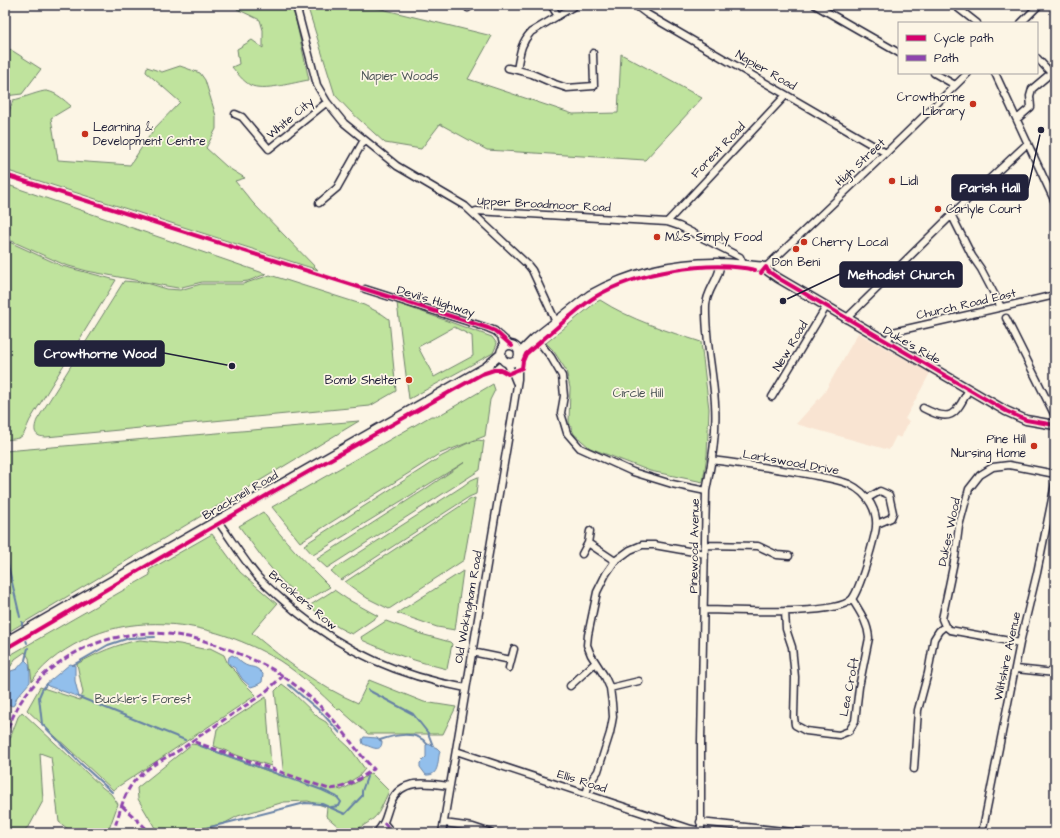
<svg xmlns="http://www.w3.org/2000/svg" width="1060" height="838" font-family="'Architects Daughter',sans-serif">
<rect width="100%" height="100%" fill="#fcf5e5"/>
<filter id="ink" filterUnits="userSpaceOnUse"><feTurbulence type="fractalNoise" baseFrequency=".025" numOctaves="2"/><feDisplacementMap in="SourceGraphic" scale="8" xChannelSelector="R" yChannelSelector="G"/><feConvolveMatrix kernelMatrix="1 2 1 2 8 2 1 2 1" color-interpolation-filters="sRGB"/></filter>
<g filter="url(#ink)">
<path fill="#f9e4d2" d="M858,333L930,373L905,419L909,421L901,438L896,436L889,450L796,424L824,393Z"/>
<path fill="#bfe39d" stroke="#70826c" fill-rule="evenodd" d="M238,5H290L295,16L309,80C295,82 263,92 250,85C243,81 237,73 232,67L239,64L237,49L252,40L263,48V30L260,20L237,9Z
M307,5H365L492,36L468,79L573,114L618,113L621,54L702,98L645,160L487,150L440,124L421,149L385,143L351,112L335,95Z
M5,46L41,69L22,94L5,96Z
M180,66L200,73L205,80L216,116V129L206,148L227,167L245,178L235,181L253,203L318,270L5,170V124L13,100C21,99 42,90 47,91C57,93 64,100 71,106L51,118L58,160L130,165L154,129L180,102L146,72L147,67L162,72Z
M5,184L266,274L248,281L240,282H202L178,288L166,286L87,271L65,265L5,238Z
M5,240L62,266L116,280L30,420C22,437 26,438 5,440Z
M270,275L364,305L382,314L389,319L396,391L370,406L46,437C34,437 33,430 37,420L124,281L147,283L167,289L180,290L201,284H243Z
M600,300C631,320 667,331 701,342L709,409L707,455L703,482L650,471L590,448L574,434L569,422L570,388L566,370L553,350L546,343L595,303Z
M397,303L492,337L497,344L493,353L409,399ZM454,327L472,336L473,356L434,377L418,347Z
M493,384L495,390L490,400L485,436L439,454L300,542L272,507L431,416H438Z
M359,421L5,634V451Z
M478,440L484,441L480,470L327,568L317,559L424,490L465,462L313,555L304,545L442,456L466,444Z
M478,477L476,494L469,497L341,580L331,571L463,486L471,480Z
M475,498L464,560L389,609L367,598L345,582L471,499Z
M263,512C283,540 306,563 330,587L305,602L283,582L264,560L239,526Z
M212,534L240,572L277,604L252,633C287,662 316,685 358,703L369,680L424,702L456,707L443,734H368L343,712L340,709L338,710C321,693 300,674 280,661C224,627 151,610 89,637C68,647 45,661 32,681L29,658L25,652L15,659L11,666L5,669V658L150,575L149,570Z
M463,571L455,630L437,627L397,613Z
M334,590L347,599L378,616L352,634C335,627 323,617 309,606Z
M386,621L421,634L450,642L452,644L447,669C418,662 390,653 362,640L361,637Z
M140,640L180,644L203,649L210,648L224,655L228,664L237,673L242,681L256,695L113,790L27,710L40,687L80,700L83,693L77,664C97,653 117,644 140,640Z
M282,684L290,690L319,718L326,722L337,736L350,748L365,769L359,776L338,789L341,790L357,782L371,773L389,791C386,797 384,802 381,808C376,821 360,827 349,833H346L326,816L327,807L308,801L284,802L238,816L225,823L181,833H158L138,799L137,788L192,744L198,745L284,777L275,691Z
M266,697L271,766L239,756L214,746L217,729Z
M22,712L103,788L111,794L118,804L109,829L97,833H73L59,822L51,757L40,753L43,801L30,825L21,833H5V752L18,717Z"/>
<path fill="#92bfec" stroke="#6580a5" d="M232,655C237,657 238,660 242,663C252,670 253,663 263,674L262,682L257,685L251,687L243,680L235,668L230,665L228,662L229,657Z
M25,660L29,664L30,672V682L17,697L14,705L12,706L8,704L5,706V673L17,669Z
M70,664L75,665V681L79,697L48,686L46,684Z
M364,737L377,738L382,742C381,754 370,746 363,744L362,740Z
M428,744L437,748L440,751C437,761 440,776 426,775L420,767V763L426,757V745Z"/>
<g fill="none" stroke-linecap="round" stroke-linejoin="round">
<path stroke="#6580a5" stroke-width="2" d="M5,552L20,617
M22,622V625
M26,640L27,643
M25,660L28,648
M73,665L108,645L129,638L155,637
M46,685L42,690L39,697L42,724L79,762L112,792
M289,685L322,713L340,733
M368,690L413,714L428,733L433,746
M79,697L185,740
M380,740C394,735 417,730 427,744
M198,745L322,790L337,797L341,802L339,806L331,807
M187,833L305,803L322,804L345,814L362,796V791L367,777"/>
<g stroke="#22223b" stroke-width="9">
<path id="minor" d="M296,5L317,85L327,102L344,123L397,166L465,206L528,265L532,270L556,322
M551,5L558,16
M576,5L531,32C520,44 520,54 517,70L532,74L555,84L567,88L594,86L593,53
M635,5L647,14L886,153
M815,5L899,53
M954,5L977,23
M468,8L472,5
M1021,23L1039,5
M508,68L517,70
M934,73L955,85
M995,73L1055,202
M235,114L242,117L269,149L327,102
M1017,119L1031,107L1030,96L1032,89L1051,73L1037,58
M319,203L337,188L364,140
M473,213L476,211L667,222L679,226L740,257L743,264
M952,216L972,256L981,269L1001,307
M667,222L786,95
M766,267L886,153L968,73
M365,289L488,328L495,331L512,346
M1006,318L1055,416
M846,319L967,200L1028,143
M501,336L504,348
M536,338L551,357L562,376L564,396L561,413L567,433L580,448L633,472L672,484L706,491
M886,342L893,332L1055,295
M507,363L512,372L516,382
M772,397L826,307
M923,408C952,423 955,415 969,389
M868,498L880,491L889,495L893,513L891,518L877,524
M217,520C231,539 243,559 258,577C269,589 282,599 294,610C346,653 400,676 466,688
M588,543L615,561
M705,545L758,546L777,555L789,556
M582,554L588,543L590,531
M704,610C730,610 836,617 852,599C860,589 872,546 875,533C880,512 868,493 849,484C839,480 827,478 817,476C783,469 747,465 712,460
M785,611L786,629L792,647L795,677L794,717L795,725L806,731L839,735L849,731L855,721L859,687L869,638C868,623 860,612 852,599
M1020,643L950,630L945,626L942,619L955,557L959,526L969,489L980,475L993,467L1009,465L1055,474
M472,652L511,660
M509,668L514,649
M1016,669L1055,673
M570,686L595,663
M610,688L639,681
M456,751L691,829L700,831
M914,769L918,710L928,673L934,639L939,631L945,626
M586,794L589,784L598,771L610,733L613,717L612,703L610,688L605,677L591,655L587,645L588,635L597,592L606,574L615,561L630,550L642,545H654L705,554
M700,822L802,833
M384,823L392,833
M444,823L473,827L491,833
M376,833C387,821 385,816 391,802C401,778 428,783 449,786
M442,833L514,404L518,379V359
M701,833V741L706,491C712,461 717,433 715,403C713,371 705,338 706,306C706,290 721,278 720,263
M982,833L1020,643L1037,573L1055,484"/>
</g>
<g stroke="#22223b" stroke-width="11">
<path id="major" d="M501 354a9 9 0 1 1 18 0a9 9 0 1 1-18 0Z
M519,354L534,339L590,295C629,273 675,262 720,263C735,263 750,266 766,267L768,271L778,278L1006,411L1026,420L1055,425
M5,642L486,367L501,354"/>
</g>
<use href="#minor" stroke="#fcf5e5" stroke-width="6"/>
<use href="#major" stroke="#fcf5e5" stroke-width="8"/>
<path stroke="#8e44ad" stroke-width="3" stroke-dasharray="6 3" stroke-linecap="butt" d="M5,736C9,725 14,713 20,703C53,652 117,626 176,635C199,638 222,646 242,655C256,661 270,667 283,676C302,690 322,706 337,724C350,739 359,755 374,769C359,779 347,788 329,789L192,741
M122,806L151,833
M384,823L392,833
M113,833C118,818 122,800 130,787C136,777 149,768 158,762C170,755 182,750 192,741L263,694L283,676"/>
<g stroke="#fcf5e5" stroke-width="6">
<path id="cycleway" d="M5,175L488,328L495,331L512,346
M761,273L766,267L768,271L778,278L1006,411L1026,420L1055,425
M5,649L269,494L448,393L482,374L494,370H501L508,374L522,368L523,361L526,354C540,342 554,330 568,318C577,311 585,303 595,297C636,272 708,260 755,270"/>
</g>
<use href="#cycleway" stroke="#d6006c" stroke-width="4"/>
</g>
</g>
<g fill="#c8321e" stroke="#fcf5e5" stroke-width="1.5">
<circle cx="973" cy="104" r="4"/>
<circle cx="85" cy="134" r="4"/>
<circle cx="892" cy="181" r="4"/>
<circle cx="938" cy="209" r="4"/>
<circle cx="657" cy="237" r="4"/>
<circle cx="804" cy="242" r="4"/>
<circle cx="796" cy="249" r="4"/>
<circle cx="409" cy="380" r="4"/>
<circle cx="1034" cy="446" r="4"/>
</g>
<g text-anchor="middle" stroke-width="3.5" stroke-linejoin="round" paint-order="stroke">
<g font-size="12" fill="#22223b" stroke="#fcf5e5">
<text transform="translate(766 70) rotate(30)" y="4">Napier Road</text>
<text transform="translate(290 118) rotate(-40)" y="4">White City</text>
<text transform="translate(718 150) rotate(-46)" y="4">Forest Road</text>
<text transform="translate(860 162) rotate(-43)" y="4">High Street</text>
<text transform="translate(544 204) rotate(3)" y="4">Upper Broadmoor Road</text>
<text transform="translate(436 301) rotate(17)" y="4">Devil's Highway</text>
<text transform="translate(966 304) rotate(-13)" y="4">Church Road East</text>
<text transform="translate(912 345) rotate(30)" y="4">Duke's Ride</text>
<text transform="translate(790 346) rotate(-59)" y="4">New Road</text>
<text transform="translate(791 462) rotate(10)" y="4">Larkswood Drive</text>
<text transform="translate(240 495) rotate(-30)" y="4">Bracknell Road</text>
<text transform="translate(949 532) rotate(-78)" y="4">Dukes Wood</text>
<text transform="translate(694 546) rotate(-89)" y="4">Pinewood Avenue</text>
<text transform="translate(303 600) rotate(40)" y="4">Brookers Row</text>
<text transform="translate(468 607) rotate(-80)" y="4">Old Wokingham Road</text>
<text transform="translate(1007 656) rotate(-78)" y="4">Wiltshire Avenue</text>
<text transform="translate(849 687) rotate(-79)" y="4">Lea Croft</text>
<text transform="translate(582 781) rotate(18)" y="4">Ellis Road</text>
</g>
<g font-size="12" fill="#495254" stroke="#fcf5e5">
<text x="400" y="80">Napier Woods</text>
<text x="638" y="397">Circle Hill</text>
<text x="143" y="703">Buckler's Forest</text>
</g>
<g font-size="12" fill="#22223b" stroke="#fcf5e5" text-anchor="start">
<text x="965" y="101" text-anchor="end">Crowthorne<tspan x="965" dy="14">Library</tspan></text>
<text x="93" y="131">Learning &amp;<tspan x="93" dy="14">Development Centre</tspan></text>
<text x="900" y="185">Lidl</text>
<text x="946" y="213">Carlyle Court</text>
<text x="665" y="241">M&amp;S Simply Food</text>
<text x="812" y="246">Cherry Local</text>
<text x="796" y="266" text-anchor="middle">Don Beni</text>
<text x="401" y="384" text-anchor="end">Bomb Shelter</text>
<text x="1026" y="443" text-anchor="end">Pine Hill<tspan x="1026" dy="14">Nursing Home</tspan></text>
</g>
</g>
<path fill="none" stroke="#22223b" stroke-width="1.5" d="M1041 130L1028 188M783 301L840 274M232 366L164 353"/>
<g fill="#22223b" stroke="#fcf5e5" stroke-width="1.5">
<circle cx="1041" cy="130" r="4"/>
<circle cx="783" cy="301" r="4"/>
<circle cx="232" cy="366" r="4"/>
</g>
<g fill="#22223b" stroke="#22223b" stroke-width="1.5">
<rect x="952" y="175" width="76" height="25" rx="4"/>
<rect x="840" y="262" width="122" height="25" rx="4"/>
<rect x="35" y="341" width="129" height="25" rx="4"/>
</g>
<g font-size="13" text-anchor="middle" font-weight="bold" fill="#fff">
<text x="990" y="192">Parish Hall</text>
<text x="901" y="279">Methodist Church</text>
<text x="100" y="358">Crowthorne Wood</text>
</g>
<rect width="1060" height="838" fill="none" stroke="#fcf5e5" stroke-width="20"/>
<rect x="10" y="10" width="1040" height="818" fill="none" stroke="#22223b" stroke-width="1.5" filter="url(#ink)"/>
<rect x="898" y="22" width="140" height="52" fill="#fcf5e5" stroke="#a5a1a1"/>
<rect x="906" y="35" width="20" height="6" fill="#d6006c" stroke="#a5a1a1"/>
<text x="934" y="42" font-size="12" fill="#22223b">Cycle path</text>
<rect x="906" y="55" width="20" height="6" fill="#8e44ad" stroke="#a5a1a1"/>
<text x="934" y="62" font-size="12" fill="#22223b">Path</text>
</svg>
